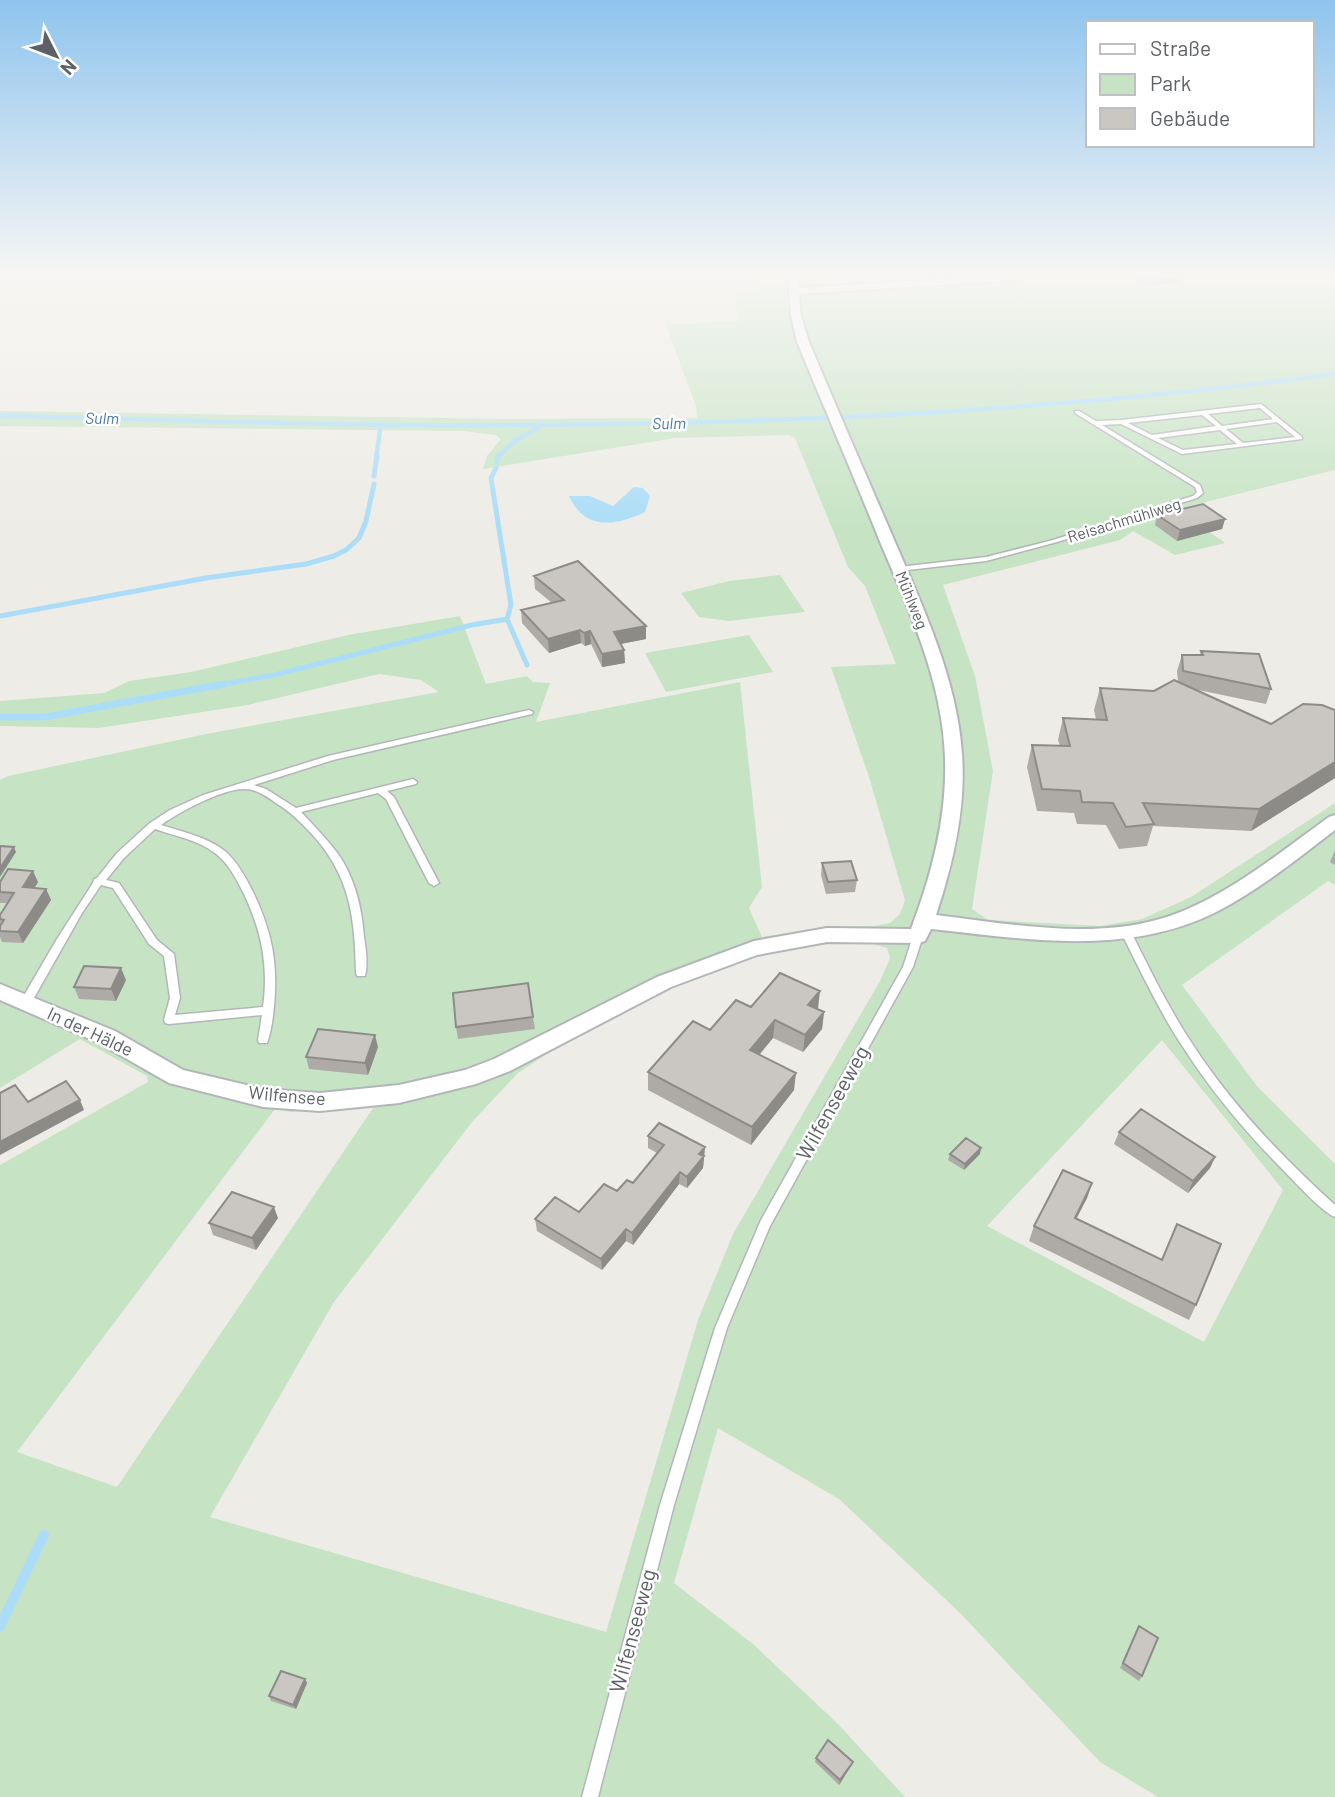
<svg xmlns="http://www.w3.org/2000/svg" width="1335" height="1797" font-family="Barlow,sans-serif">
<rect width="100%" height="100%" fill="#eeece6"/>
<path fill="#c6e4c4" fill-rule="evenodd" d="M757,277H845L846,283L958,277H1335V470L1177,509L1225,543L1175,555L1133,531L1120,540L943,585L975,676L993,771L972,909L988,920L1100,926L1142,919L1191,897L1335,803V885L1328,881L1182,985L1257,1086L1335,1164V1797H1158L1100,1762L961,1614L839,1499L718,1428L674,1583L753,1644L838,1724L905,1797H0V1165L148,1082L147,1076L80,1039L0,1088V780L8,776L211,733L439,692L421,680L379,674L248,705L99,728L0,726V701L104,693L129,681L191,672L348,635L460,616L486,684L527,676L533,682L550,683L536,722L740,682L762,887L749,908L762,937L823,927L875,926L890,923L900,914L905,900L869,777L831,667L896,664L865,586L848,567L795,438L789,435L675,438L483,469L487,456L501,439L496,435L463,431L0,426V411L518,419L697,418L696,406L666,325L737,321L735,293L753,290ZM840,942L873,944L887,948L890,958L880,981L733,1234L698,1320L606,1632L210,1517L334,1302L472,1122L518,1073L562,1044L669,987L755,955ZM1162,1040L1283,1190L1204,1342L987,1226ZM375,1105L117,1487L17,1452L275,1109L291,1112Z
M780,575L805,612L729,621L699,617L681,593L729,581Z
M749,635L773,672L666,692L645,653Z"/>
<path fill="#abddf8" d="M634,487L643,488L650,496L645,512C616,526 585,531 569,496H590L613,506Z"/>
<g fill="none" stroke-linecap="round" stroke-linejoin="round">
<path stroke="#abddf8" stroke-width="4.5" d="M0,416C132,418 264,424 396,425C711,427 1023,416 1335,374
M376,458L381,424
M497,458L516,440L538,428"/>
<path stroke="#abddf8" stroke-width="5" d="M497,462L498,456
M496,468L491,478L511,605L507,619L527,665
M374,476L377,456
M0,616L206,578L306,564L334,556L346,550L359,538L366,521L374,484
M214,686L274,675L472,625L507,619"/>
<path stroke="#abddf8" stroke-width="7" d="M0,717H45L224,684"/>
<path stroke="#abddf8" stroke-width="10" d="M0,1626L44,1535"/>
<g stroke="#b3b6b9" stroke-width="3">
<path id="service" d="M1261,404L1302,437V439L1182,454L1121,424L1102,425L1200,485L1203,493L1197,498L1057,542L986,561L899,571L895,569L899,567L986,557L1053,540L1193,496L1197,492L1195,487L1075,413V411H1079L1096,421L1122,420ZM1260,408L1273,419L1222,426L1208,414ZM1202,415L1216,426L1152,435L1128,423ZM1277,422L1295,437L1243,443L1226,429ZM1220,430L1237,444L1183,450L1158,438Z
M529,710L533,712L532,714L333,760L254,785L266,789L296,808L413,779L417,782L416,784L387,791L394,797L439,883L434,886L429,883L386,799L378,793L301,812C314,826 327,839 338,854C355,878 362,909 364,937C366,949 368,964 365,976H357L356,973C355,917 350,875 311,833C300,822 292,813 279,805C269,798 257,789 245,789C224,788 179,812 161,825C183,832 208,837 226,852C237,862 246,878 253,892C272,932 278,962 274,1006C273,1018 271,1032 267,1043H259L258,1040L262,1015L169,1024L165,1023L164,1020L170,998L164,956L149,944L113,888L101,885L82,913L30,1005H22L21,1002L22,999L57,939L93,883L94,879L97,878L117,853L150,823L170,810L203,795L328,756ZM155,829C175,836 198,840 215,853C228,863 236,878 243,892C261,929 269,965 263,1007L175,1015L180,998L174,954L157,940L119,883L106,880L124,858Z
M1126,929L1131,932C1150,970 1169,1009 1193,1045C1232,1105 1282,1157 1335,1205V1217C1321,1211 1299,1186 1287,1174C1249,1136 1214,1095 1185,1050C1160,1013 1141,972 1121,932Z
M918,933L923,936L913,967L770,1226L727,1328L674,1505L598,1797H582L660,1505L715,1328L761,1220L903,967L913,936Z"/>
</g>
<g stroke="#b3b6b9" stroke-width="4">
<path id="minor" d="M788,277H798L799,288L973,277H1023L1018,280L799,294L801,316L809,342C837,409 866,475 895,542C924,610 957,679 962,754C966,809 953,864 936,915C1011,924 1096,941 1170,916C1229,895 1279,853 1329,817L1335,815V830C1297,859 1259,890 1216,912C1126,957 1026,939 931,929L925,941L918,943L827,942L757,955L671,987L510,1071L476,1084L399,1103L320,1111L263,1107L169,1083L99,1043L0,1000V984L115,1031L183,1070L263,1089L320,1093L399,1085L465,1070L494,1059L657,977L754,941L827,928L911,929C932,874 947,817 945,758C943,683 910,612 881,544C854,477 825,409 797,342L791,316Z"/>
</g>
<use href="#service" fill="#fff" fill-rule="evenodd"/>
<use href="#minor" fill="#fff" fill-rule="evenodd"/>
</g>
<path fill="#aeaba7" d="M1132,277H1180L1179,282L1146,286Z
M1157,515L1225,519L1222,529L1177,541L1155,525Z
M534,576L646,639L621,644L624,650L625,663L602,667L591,644L585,646L581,643L549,653L522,623L521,610L552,603L535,589Z
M1201,651L1271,689L1266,704L1198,690L1271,724L1335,710V778L1251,831L1153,826L1147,846L1119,849L1106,825L1077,824L1074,813L1037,811L1027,767L1032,745L1060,746L1058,740L1063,718L1096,719L1094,710L1100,688L1154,691L1178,681L1177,671L1182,655H1200Z
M1335,850V865L1330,862Z
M822,863L857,880L855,892L826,894L821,875Z
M38,882L34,888L46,889L51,900L23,943L2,942L0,937V915L8,903H0V892Z
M126,980L116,1001L79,999L74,987Z
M818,1009L824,1012L822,1029L803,1052L773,1038L759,1055L794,1090L751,1145L648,1090V1072L710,1030Z
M533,1017L535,1029L458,1039L456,1027Z
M378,1047L368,1075L309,1069L306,1057Z
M1119,1132L1215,1157L1210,1168L1188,1193L1114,1144Z
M648,1136L705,1147L703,1168L687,1188L679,1184L633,1245L626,1241L602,1270L537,1231L535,1219L579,1212L633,1183L657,1153L648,1148Z
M950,1154H980L964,1170L948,1160Z
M1092,1183L1087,1198L1076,1219L1161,1260L1196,1305L1189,1320L1029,1241L1034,1226Z
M278,1218L256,1250L213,1235L209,1223Z
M1139,1626L1142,1676L1139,1681L1120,1668Z
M305,1679L307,1683L296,1709L271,1701L269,1696Z
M816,1758L853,1762L851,1766L839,1785L815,1762Z"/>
<path fill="#8d8b88" d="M1163,277H1180L1179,282L1146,286L1148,279Z
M1225,519L1222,529L1177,541L1180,530Z
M646,626V639L615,645L614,632Z
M580,630L581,643L549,653L548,639Z
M590,631L591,644L585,646L584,633Z
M624,650L625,663L602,667V654Z
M1335,762V778L1251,831L1259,809Z
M14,847L16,852L0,877V868Z
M33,871L38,882L28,899L23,887Z
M46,889L51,900L23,943L18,932Z
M121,968L126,980L116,1001L111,989Z
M820,991L818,1009L808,1005Z
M824,1012L822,1029L803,1052L805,1035Z
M775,1020L773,1038L749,1067L750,1050Z
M375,1035L378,1047L368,1075L365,1063Z
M796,1073L794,1090L751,1145L752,1127Z
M80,1100L84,1110L0,1155V1142Z
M705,1147L703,1168L687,1188V1177L699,1154Z
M981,1148L980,1154L964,1170L965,1164Z
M1215,1157L1210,1168L1188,1193L1193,1181Z
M680,1172L679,1184L633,1245L632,1233Z
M1092,1183L1087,1198L1069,1233L1075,1218Z
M274,1207L278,1218L256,1250L252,1238Z
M626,1229V1241L602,1270L601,1259Z
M305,1679L307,1683L296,1709L293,1705Z
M853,1762L851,1766L839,1785L840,1780Z"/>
<path fill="#cac7c2" stroke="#8d8b88" stroke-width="2" d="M1145,277H1163L1148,279Z
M1203,504L1225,519L1180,530L1157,515Z
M578,561L646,626L614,632L624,650L602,654L590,631L584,633L580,630L548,639L521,610L564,600L534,576Z
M1201,651L1259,654L1271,689L1183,671L1182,655H1203Z
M1174,680L1271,724L1303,704L1322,705L1335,710V762L1259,809L1143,803L1154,824L1126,827L1113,803L1082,802L1080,791L1042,789L1032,745L1070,746L1063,718L1107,720L1100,688L1154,691Z
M0,846L14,847L0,868Z
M851,861L857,880L828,882L822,863Z
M8,869L33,871L23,887L46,889L18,932L0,931V926L4,920L0,919V915L14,893L0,892V882Z
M84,966L121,968L111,989L74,987Z
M780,973L820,991L808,1005L824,1012L805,1035L775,1020L750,1050L796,1073L752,1127L648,1072L693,1021L710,1030L736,1000L751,1007Z
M528,983L533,1017L456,1027L453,993Z
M318,1029L375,1035L365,1063L306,1057Z
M66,1081L80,1100L0,1142V1093L15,1085L28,1102Z
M1141,1109L1215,1157L1193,1181L1119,1132Z
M659,1123L705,1147L699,1154L704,1156L687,1177L680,1172L632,1233L626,1229L601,1259L535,1219L555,1197L579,1212L604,1184L617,1191L627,1180L633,1183L664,1145L648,1136Z
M966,1138L981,1148L965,1164L950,1154Z
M1063,1170L1092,1183L1075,1218L1162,1260L1177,1224L1221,1244L1196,1305L1034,1226Z
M232,1192L274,1207L252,1238L209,1223Z
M1139,1626L1158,1638L1142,1676L1123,1663Z
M281,1671L305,1679L293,1705L269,1696Z
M828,1740L853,1762L840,1780L816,1758Z"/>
<linearGradient id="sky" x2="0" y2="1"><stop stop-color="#8fc4ee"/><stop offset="0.52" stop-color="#f7f6f4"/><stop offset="1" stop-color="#f7f6f4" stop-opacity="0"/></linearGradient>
<rect width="1335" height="528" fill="url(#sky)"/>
<g text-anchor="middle" stroke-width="5" stroke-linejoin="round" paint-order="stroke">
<g font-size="16" font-style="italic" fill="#467aa2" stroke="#fff">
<text transform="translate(102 418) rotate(1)" y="6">Sulm</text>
<text transform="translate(669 423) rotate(-1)" y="6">Sulm</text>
</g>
<g font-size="16" fill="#5d6165" stroke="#fff">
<text transform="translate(1124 520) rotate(-17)" y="6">Reisachmühlweg</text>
<text transform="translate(912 600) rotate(68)" y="6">Mühlweg</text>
</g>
<g font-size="18" fill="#5d6165" stroke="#fff">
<text transform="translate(90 1032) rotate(25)" y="6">In der Hälde</text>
<text transform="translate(287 1096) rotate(5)" y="6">Wilfensee</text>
</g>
<g font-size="21" fill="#5d6165" stroke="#fff">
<text transform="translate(833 1103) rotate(-61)" y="7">Wilfenseeweg</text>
<text transform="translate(633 1631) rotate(-75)" y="7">Wilfenseeweg</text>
</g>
</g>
<rect x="1086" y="21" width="228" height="126" fill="#ffffff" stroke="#bec0c1" stroke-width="2"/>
<rect x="1100" y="44" width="35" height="10" fill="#ffffff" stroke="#bec0c1" stroke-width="2"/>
<text x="1150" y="56" font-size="21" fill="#5d6165">Straße</text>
<rect x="1100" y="74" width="35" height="21" fill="#c6e4c4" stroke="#bec0c1" stroke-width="2"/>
<text x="1150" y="91" font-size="21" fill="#5d6165">Park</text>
<rect x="1100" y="108" width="35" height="21" fill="#cac7c2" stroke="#bec0c1" stroke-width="2"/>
<text x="1150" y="126" font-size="21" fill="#5d6165">Gebäude</text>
<g transform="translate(56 56) rotate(132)" stroke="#ffffff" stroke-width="5" paint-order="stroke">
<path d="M0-5L12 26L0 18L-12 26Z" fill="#5d6165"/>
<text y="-10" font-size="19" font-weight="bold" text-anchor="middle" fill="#5d6165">N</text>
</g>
</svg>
